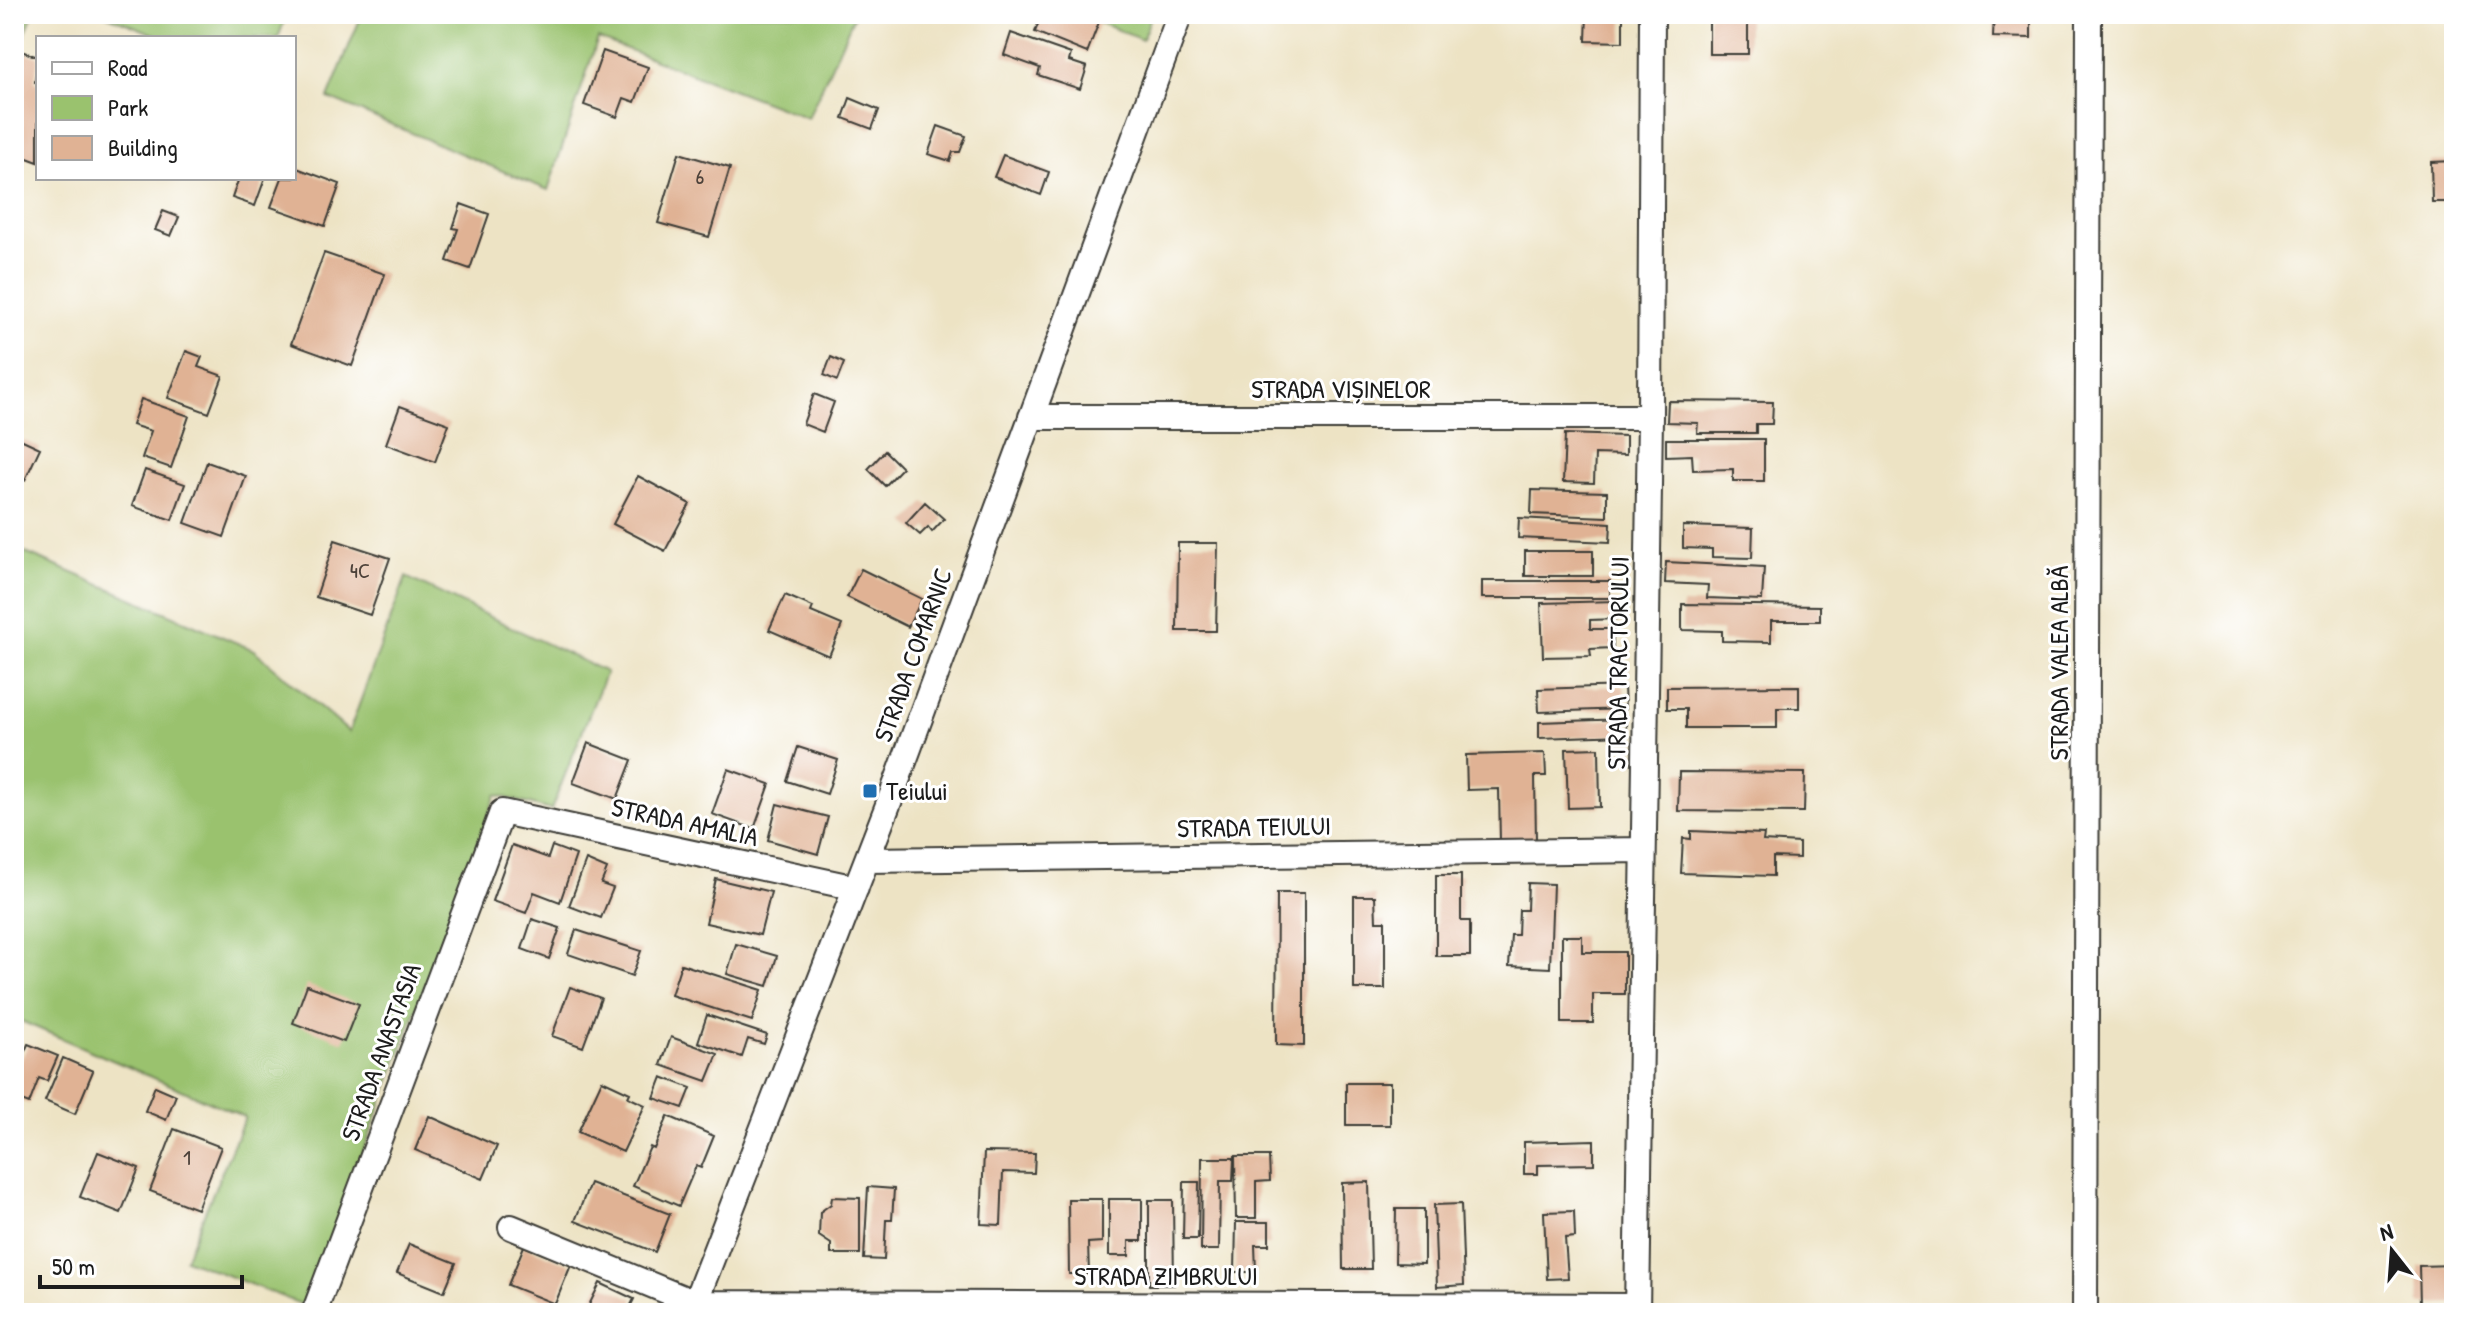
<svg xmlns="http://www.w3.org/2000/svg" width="2468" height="1327" font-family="'Patrick Hand',sans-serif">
<rect width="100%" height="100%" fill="#fff"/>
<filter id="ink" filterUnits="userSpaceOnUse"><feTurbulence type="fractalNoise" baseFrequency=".0125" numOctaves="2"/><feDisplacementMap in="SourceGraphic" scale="16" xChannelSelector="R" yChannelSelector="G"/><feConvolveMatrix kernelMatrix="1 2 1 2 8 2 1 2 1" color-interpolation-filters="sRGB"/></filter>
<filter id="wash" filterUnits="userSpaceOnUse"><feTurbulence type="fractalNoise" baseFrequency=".006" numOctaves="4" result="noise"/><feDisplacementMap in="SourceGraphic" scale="32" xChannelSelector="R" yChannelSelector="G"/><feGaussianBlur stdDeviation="1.8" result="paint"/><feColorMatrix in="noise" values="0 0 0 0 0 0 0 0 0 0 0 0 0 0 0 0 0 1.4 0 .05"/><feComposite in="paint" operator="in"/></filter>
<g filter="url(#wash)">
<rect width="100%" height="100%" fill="#ede3c4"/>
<path fill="#9ac26e" stroke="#5b6f45" stroke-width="2" d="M14,14H33L14,62Z
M103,14H287L278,38H164Z
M362,14H855L808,118L598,38L548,190L328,98Z
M1079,14H1152L1142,40Z
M14,548L254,650L349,732L406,577L606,672L551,810L496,795L306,1306L185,1259L245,1117L14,1018Z"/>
<g id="blocks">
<path fill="#e0b294" d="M1042,14H1078L1099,22L1087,53L1035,32Z
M1587,14H1623V42L1586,41Z
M1709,14H1748V54H1709Z
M1994,14H2031V38L1993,37Z
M1011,33L1071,54L1069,61L1087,67L1080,89L1038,75L1040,68L1004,55Z
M21,51L38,57L35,82L38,83V162L14,153V70Z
M603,51L648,67L635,102L624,98L617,117L584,105Z
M850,98L879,110L872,129L843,118Z
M938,126L966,136L960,152H953L950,161L928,154Z
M679,153L730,168L709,237L658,223Z
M1003,155L1049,172L1041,195L994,177Z
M2454,161V202H2432L2431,162Z
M294,167L340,184L325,226L271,207L282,178H294Z
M239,178H265L255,206L232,198Z
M461,204L489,214L470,269L447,261L458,229L453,228Z
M163,211L179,217L171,236L155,230Z
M324,253L385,274L352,366L291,344Z
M186,351L202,357L198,367L223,376L209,413L168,398Z
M831,357L844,363L837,381L824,375Z
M814,394L834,402L823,432L803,424Z
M141,399L189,416L171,468L142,458L151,431L132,425Z
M1668,401L1773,402L1772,424H1756V433H1697L1698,423L1667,422Z
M400,406L449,424L435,462L386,444Z
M1565,434L1626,436V455L1595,454L1594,483L1563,482Z
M14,436L40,448L25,480L14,475Z
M1666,439H1764V481H1733V469L1693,470L1692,455L1666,456Z
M885,451L902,468L885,486L868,469Z
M207,462L246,476L224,537L185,523Z
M145,470L185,484L172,520L132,506Z
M638,476L690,504L665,551L613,524Z
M1532,490L1607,492V517L1531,514Z
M925,502L944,519L932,532L928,527L920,535L906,523Z
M1519,518L1611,523L1610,542L1518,538Z
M1683,526L1753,528L1752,558L1712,557V549L1683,548Z
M335,540L390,558L370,615L316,597Z
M1178,543H1218L1216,631H1177Z
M1525,551H1593V576H1525Z
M1666,562L1764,567L1762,600L1707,598L1708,585L1665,583Z
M861,569L922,599L908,627L847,597Z
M1482,581H1610V598H1482Z
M785,595L813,607L811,612L842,625L829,656L769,630Z
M1616,601V619L1590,620V629H1613V648L1590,649L1591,656L1543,657L1541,603Z
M1682,604L1820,606V621H1771V642L1722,641V631L1682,630Z
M1624,686L1625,709L1539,712L1538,689Z
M1799,686V708H1777V728H1686V709H1667V687Z
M1626,719V735L1539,738V722Z
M588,743L632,760L617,799L573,783Z
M798,747L838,760L827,794L787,781Z
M1599,748L1600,807L1568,808L1566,749Z
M1545,753L1546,776H1535L1536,841L1500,842L1499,789L1467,790L1466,755Z
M728,769L770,784L754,829L712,814Z
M1679,772L1805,773L1804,812L1678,811Z
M777,804L828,817L818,854L768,840Z
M1691,831L1764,834L1763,841L1799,843V858L1773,857V876L1681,873L1683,838L1691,839Z
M512,845L548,858L552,846L576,855L560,902L534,892L526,913L492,901Z
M586,860L607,869L601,884L613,888L601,918L569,906Z
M1436,875H1461V921H1470V956H1436Z
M716,879L771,892L760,935L706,923Z
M1528,883L1553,884L1550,968L1509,966L1511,935H1518L1519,910H1527Z
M1277,893H1304V1046L1276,1045Z
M1354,896H1375L1376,921H1385V989H1354Z
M532,919L560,928L549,959L522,949Z
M576,930L641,951L632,976L568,954Z
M1562,936H1582V952H1625V994H1593V1023H1562Z
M736,944L777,956L768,986L727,974Z
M681,964L762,990L752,1021L671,995Z
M307,985L359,1004L344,1042L293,1023Z
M570,987L601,998L583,1047L552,1036Z
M707,1015L767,1035L764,1044L748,1039L742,1057L698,1042Z
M671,1037L718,1054L707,1081L661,1065Z
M28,1044L58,1056L47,1081L39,1078L29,1104L14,1098V1077Z
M63,1058L93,1071L75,1114L45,1101Z
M662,1077L691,1088L683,1108L654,1098Z
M602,1080L630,1093L628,1097L645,1105L623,1152L578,1132Z
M1346,1083H1390V1125H1346Z
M155,1086L176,1095L166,1120L145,1111Z
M429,1116L497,1146L483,1179L415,1150Z
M668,1116L714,1136L701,1168L696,1166L679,1206L633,1186L650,1147L654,1149Z
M174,1129L221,1147L197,1209L150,1191Z
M1594,1140V1164L1538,1165V1174H1524V1142Z
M98,1152L139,1168L121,1213L80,1197Z
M984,1152L1035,1153L1034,1173L1003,1172L1001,1225L981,1224Z
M1235,1156H1269L1270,1181L1256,1182V1218H1236Z
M1202,1158H1234L1233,1181H1220L1219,1250H1201Z
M1184,1182H1199L1198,1239H1183Z
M1369,1182L1371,1269H1343L1342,1183Z
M590,1183L670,1214L655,1252L575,1221Z
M868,1187L894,1189L892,1220H886L884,1260L864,1259Z
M832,1197L860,1198V1254H831V1244L819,1236L820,1212L831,1204Z
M1068,1199H1102V1242L1088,1243L1089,1274H1069Z
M1109,1199H1142V1241H1129V1256H1109Z
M1149,1200H1173L1174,1285H1149Z
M1461,1204L1464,1285L1437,1287L1434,1205Z
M1396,1209H1424V1264L1395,1263Z
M1574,1211L1575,1237L1565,1238L1568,1278L1547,1279L1544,1212Z
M1236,1222H1269V1245H1255L1256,1272H1235Z
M409,1244L456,1263L444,1292L397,1273Z
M524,1246L571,1265L555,1304L508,1285Z
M2454,1265V1303L2420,1304L2419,1266Z
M600,1283L634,1299L627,1313L586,1311Z"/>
</g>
</g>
<g filter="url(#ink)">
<use href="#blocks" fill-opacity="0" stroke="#3b3a35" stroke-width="2"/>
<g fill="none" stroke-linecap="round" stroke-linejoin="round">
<g stroke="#3b3a35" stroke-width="28">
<path id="street" d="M1031,417H1650
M867,860L1643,850
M511,1227L695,1303L1638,1306
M314,1313L502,812L856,888
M691,1313L891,797L1180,14
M1637,1313L1650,417L1652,14
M2085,1313L2089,14"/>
</g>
<use href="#street" stroke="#fff" stroke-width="24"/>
</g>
</g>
<rect fill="#1f6fb2" stroke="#fff" stroke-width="3" x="862" y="783" width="16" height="16" rx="4"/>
<g text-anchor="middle" stroke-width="6" stroke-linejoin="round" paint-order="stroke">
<g font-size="22" fill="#4d423a">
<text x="700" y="184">6</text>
<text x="360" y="578">4C</text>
<text x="187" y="1165">1</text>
</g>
<g font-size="26" fill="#1c1c1c" stroke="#fff">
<text x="1341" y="398">STRADA VIȘINELOR</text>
<text transform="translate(913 655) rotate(-70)" y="9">STRADA COMARNIC</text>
<text transform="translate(1618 663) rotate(-89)" y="9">STRADA TRACTORULUI</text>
<text transform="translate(2059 663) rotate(-90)" y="9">STRADA VALEA ALBĂ</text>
<text transform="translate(685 822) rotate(12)" y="9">STRADA AMALIA</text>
<text transform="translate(1254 827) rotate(-1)" y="9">STRADA TEIULUI</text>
<text transform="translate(381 1052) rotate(-70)" y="9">STRADA ANASTASIA</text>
<text x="1166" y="1285">STRADA ZIMBRULUI</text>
</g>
<g font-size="26" fill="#1c1c1c" stroke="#fff" text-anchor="start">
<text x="886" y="800">Teiului</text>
</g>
</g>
<rect width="2468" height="1327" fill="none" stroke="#fff" stroke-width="48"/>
<rect x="36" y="36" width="260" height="144" fill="#ffffff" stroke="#a4a4a4" stroke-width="2"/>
<rect x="52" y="62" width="40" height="12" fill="#ffffff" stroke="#a4a4a4" stroke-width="2"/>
<text x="108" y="76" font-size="24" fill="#1c1c1c">Road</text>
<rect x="52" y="96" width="40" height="24" fill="#9ac26e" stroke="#a4a4a4" stroke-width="2"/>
<text x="108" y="116" font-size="24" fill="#1c1c1c">Park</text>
<rect x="52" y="136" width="40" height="24" fill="#e0b294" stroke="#a4a4a4" stroke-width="2"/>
<text x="108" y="156" font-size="24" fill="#1c1c1c">Building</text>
<g transform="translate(2392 1251) rotate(343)" stroke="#ffffff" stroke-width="6" paint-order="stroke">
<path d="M0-6L14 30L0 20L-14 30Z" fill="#1c1c1c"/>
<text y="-12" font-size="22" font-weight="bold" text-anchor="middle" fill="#1c1c1c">N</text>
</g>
<path d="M40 1275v12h202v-12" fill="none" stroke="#1c1c1c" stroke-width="4"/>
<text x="52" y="1275" font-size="24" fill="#1c1c1c" stroke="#ffffff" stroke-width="6" paint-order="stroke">50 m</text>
</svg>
